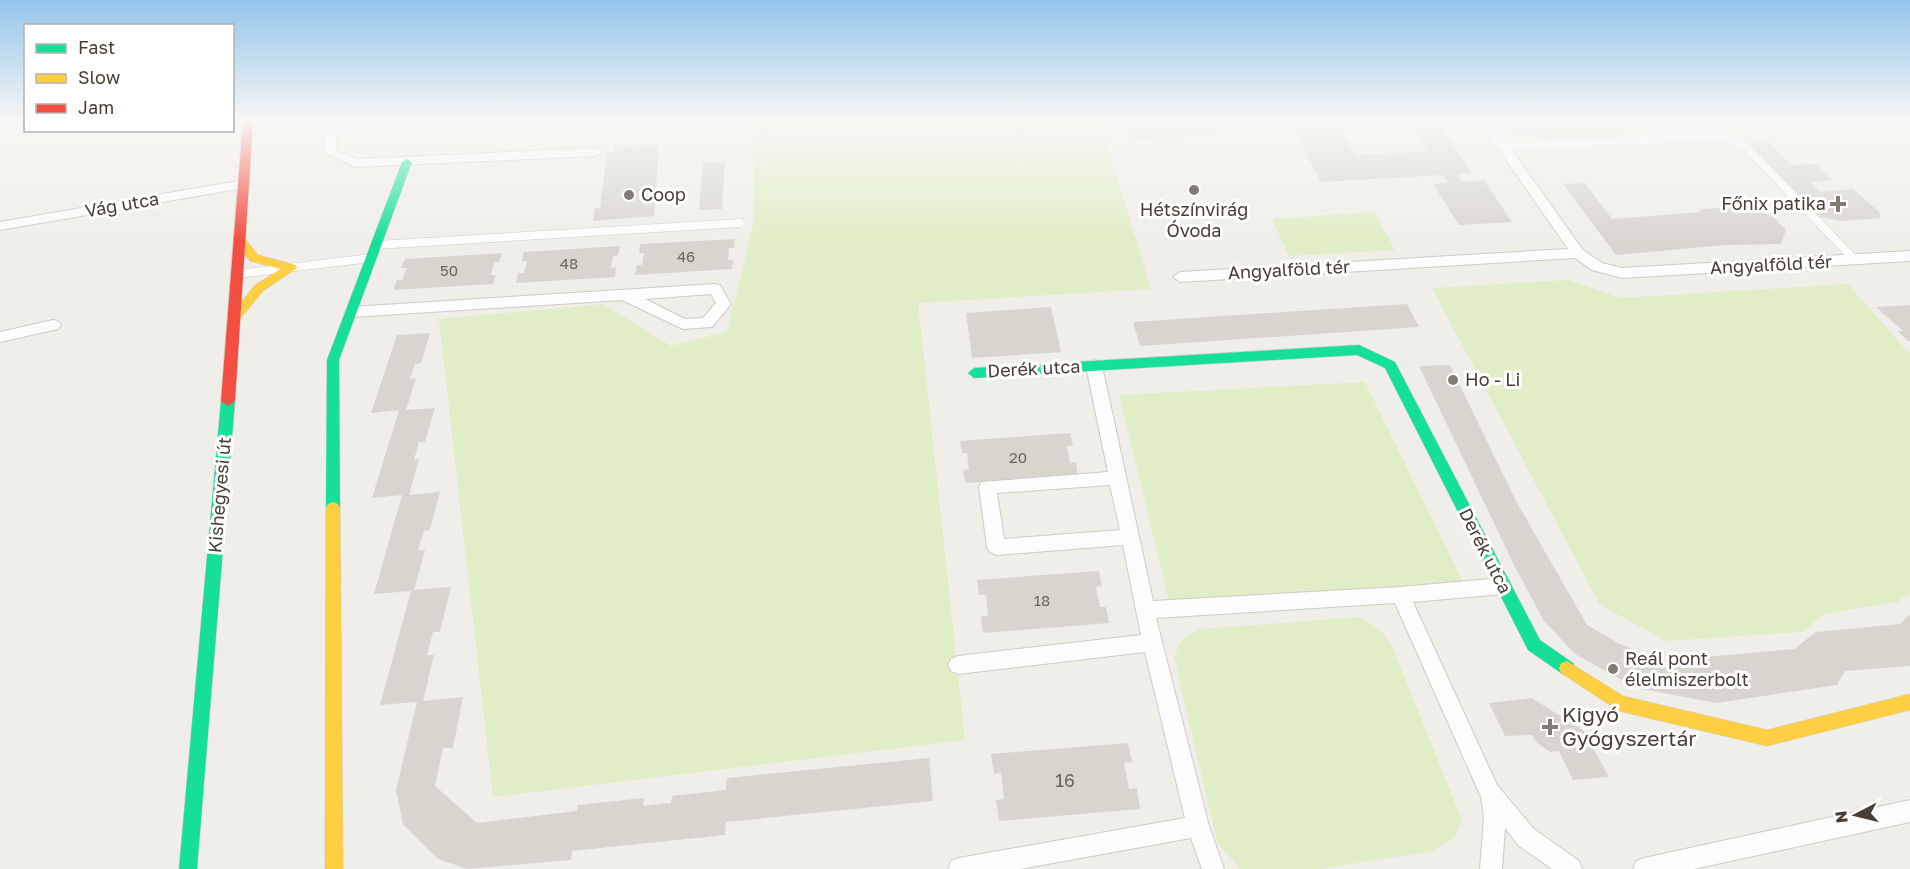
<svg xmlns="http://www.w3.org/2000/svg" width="1910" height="869" font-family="'Golos Text',sans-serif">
<rect width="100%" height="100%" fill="#f0eee8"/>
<path fill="#e0edc6" d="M754,121H1100L1151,289L918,303L965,740L493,797L439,319L603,304L671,346L727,332L753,225Z
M1375,212L1395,250L1289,256L1272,219Z
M1568,280L1620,298L1848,284L1910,354V593L1897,602L1824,614L1803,632L1666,641L1600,605L1432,288Z
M1365,382L1463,582L1169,601L1119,395Z
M1361,617L1380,630L1392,646L1462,820L1455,838L1432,851L1320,869H1240L1217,842L1174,657L1182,639L1201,629Z"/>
<path fill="#d8d5cf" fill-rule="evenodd" d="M360,121H439L437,125L351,130L355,122Z
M457,121H501V123L455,125Z
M1145,121H1209L1215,135L1132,139L1128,126L1146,125Z
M1290,121H1437L1472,173L1457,174L1462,182L1484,180L1512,222L1459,225L1433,184L1447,183L1442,175L1321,182ZM1413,128L1427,151L1355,155L1342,132Z
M1498,121H1569L1582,136L1541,139L1537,133L1515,136Z
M1574,121H1640L1647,129L1622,128L1627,133L1587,136Z
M1767,140L1791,165L1815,164L1833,180L1810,182L1820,192L1853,189L1880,213V218L1843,221L1821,217L1746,142Z
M659,144L654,216L593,221L595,208H600L607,152H614V147Z
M725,161L722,209L699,210L703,163Z
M1585,183L1612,219L1700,212V209L1746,207L1772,216L1786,230L1781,244L1725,245L1616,255L1563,184Z
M735,239L734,248H729L728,260H733L732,269L635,275L637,265H642L644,253H639L640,244Z
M620,246L618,255L613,256L611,268L616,267L615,277L516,283L518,273H524L527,261H522L524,252Z
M502,253L499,262L494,263L491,275H496L493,284L393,290L397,280H402L407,268H401L405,259Z
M1407,304L1419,327L1140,346L1133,322Z
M1910,305V341H1908L1898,331H1903L1876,307Z
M1051,307L1061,352L972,358L966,313Z
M430,333L421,363L415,364L410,379L416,378L406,410L435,408L425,442H419L414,460L419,459L409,495L440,492L430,530L424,531L418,550H425L414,590L451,587L440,632H433L427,655H434L423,701L463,697L453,748H443L435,786L477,823L577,811L578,805L644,798L643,806L671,803L672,796L726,790L727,778L929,758L933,801L726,822L725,835L572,851L571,860L467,869L438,859L403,824L396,790L417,702L380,705L411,591L374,594L402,495L372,498L399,410L371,413L397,335Z
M1450,365L1516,501L1587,625L1620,644L1661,661L1794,649L1816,632L1900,624L1910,614V666L1845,671L1837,685L1717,703L1636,688L1575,654L1544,621L1514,565L1419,366Z
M1070,433L1073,446H1067L1070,463L1076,462L1078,475L965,483L963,470L969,469L967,453H962L960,441Z
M1099,571L1102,586L1096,587L1100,607H1106L1109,623L983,633L981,616H988L986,595H979L977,580Z
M1532,698L1584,731L1609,777L1573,780L1559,751L1550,752L1537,743L1532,735L1505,736L1489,703Z
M1128,743L1132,762L1124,763L1129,789L1137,788L1140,809L999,821L996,800L1004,799L1001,773L994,774L991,754Z"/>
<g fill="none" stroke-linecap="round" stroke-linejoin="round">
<g stroke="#cecbc6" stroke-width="9">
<path id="lane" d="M1504,147L1721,136L1746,147L1855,260
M376,245L740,223
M238,274L371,258"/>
</g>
<g stroke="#cecbc6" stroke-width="2">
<path id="street" d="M325,121H337L336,150L357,159L596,148L602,152L596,156L355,167L324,152Z
M1479,121H1491L1583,250L1602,263L1622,268L1910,251V261L1622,278L1592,270L1575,258L1180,282L1173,277L1180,272L1568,249Z
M244,180L249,181V187L0,230V222Z
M715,284L720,285L731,304L712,327L683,329L622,300L351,317L344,312L351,307ZM711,294L716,303L703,318L685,319L645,299Z
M53,320L58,321L61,325L58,329L0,342V332Z
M1094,360L1102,366L1153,601L1400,587L1502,578L1509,580L1511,586L1509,592L1502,594L1413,602L1497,785L1534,829L1579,861L1582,869H1552L1518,845L1505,828L1502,869H1480L1484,817L1481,797L1395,603L1156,618L1209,826L1224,869H1202L1191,838L1020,869H948L951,861L959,858L1185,818L1145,652L958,674L951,671L948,665L951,659L958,656L1141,635L1123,545L996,555L990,552L987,547L979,487L982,482L1108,472L1086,366ZM1110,485L1120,530L1004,539L997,493Z
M1910,800V822L1694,869H1633L1636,861L1644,858Z"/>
</g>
<g stroke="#d1ccc0" stroke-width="1">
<path id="fast" d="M407,159L412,162L339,360L340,508L338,512L333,514L328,512L326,508L327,360L402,162Z
M1359,345L1395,362L1540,640L1573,663L1575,668L1573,673L1567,675L1561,673L1528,650L1385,368L1357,355L974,378L968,373L974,368Z
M228,396L235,401L197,869H179L221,401Z"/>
</g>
<g stroke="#d1ccc0" stroke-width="1">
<path id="slow" d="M241,238L245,239L258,255L295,265L297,268L263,291L239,320L235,321L229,317L255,285L281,269L250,261L235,242Z
M333,502L338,504L340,508L343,869H325L326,508L328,504Z
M1567,661L1623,696L1767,730L1910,694V710L1767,746L1619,711L1561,673L1559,668L1561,663Z"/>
</g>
<g stroke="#d1ccc0" stroke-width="1">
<path id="jam" d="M243,121H253L235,401L228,406L221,401Z"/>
</g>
<use href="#lane" stroke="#fdfcfc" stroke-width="8"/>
<use href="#street" fill="#fdfcfc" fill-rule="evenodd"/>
<use href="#fast" fill="#16e098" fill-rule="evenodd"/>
<use href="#slow" fill="#ffcf43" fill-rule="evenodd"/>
<use href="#jam" fill="#f24e42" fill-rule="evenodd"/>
</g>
<linearGradient id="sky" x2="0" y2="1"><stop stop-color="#93c5ec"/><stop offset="0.5" stop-color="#f8f7f5"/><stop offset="1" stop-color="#f8f7f5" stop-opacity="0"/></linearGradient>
<rect width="1910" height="242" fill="url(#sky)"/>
<g fill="#827c73" stroke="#fff" stroke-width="2">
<circle cx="1194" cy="190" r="6"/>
<circle cx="629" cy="195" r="6"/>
<path d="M1835 195h6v6h6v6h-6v6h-6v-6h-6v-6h6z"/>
<circle cx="1453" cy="380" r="6"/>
<circle cx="1613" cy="669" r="6"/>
<path d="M1547 718h6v6h6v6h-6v6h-6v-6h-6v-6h6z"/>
</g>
<g text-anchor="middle" stroke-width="6" stroke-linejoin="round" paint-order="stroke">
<g font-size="15" fill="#6d655c">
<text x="686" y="262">46</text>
<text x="569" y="269">48</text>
<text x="449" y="276">50</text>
<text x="1018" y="463">20</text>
<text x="1042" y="606">18</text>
</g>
<g font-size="18" fill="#473e34" stroke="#fff" text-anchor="start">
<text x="641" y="201">Coop</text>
<text x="1826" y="210" text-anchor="end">Főnix patika</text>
<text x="1194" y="216" text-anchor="middle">Hétszínvirág<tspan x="1194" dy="21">Óvoda</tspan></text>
<text x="1465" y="386">Ho - Li</text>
<text x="1625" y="665">Reál pont<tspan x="1625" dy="21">élelmiszerbolt</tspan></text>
</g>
<g font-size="18" fill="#473e34" stroke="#fff">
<text transform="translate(122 205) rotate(-10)" y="6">Vág utca</text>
<text transform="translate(1771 265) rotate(-3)" y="6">Angyalföld tér</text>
<text transform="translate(1289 270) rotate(-3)" y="6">Angyalföld tér</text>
<text transform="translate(1034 369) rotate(-3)" y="6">Derék utca</text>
<text transform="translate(220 495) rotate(-85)" y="6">Kishegyesi út</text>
<text transform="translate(1485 551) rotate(63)" y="6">Derék utca</text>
</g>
<g font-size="18" fill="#6d655c">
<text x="1065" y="787">16</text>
</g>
<g font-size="21" fill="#473e34" stroke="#fff" text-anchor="start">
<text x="1562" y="722">Kigyó<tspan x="1562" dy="24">Gyógyszertár</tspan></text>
</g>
</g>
<rect x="24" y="24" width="210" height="108" fill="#ffffff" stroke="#b5b2ae" stroke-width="1.5"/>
<rect x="36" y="44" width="30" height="9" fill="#16e098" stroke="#b5b2ae" stroke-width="1.5"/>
<text x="78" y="54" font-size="18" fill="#473e34">Fast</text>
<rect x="36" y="74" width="30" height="9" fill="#ffcf43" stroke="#b5b2ae" stroke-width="1.5"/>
<text x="78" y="84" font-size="18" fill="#473e34">Slow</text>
<rect x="36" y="104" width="30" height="9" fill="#f24e42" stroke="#b5b2ae" stroke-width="1.5"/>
<text x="78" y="114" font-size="18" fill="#473e34">Jam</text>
<g transform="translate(1856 815) rotate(263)" stroke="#ffffff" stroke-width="4.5" paint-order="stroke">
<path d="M0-4.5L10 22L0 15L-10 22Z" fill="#473e34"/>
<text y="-9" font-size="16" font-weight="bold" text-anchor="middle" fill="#473e34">N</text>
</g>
</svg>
